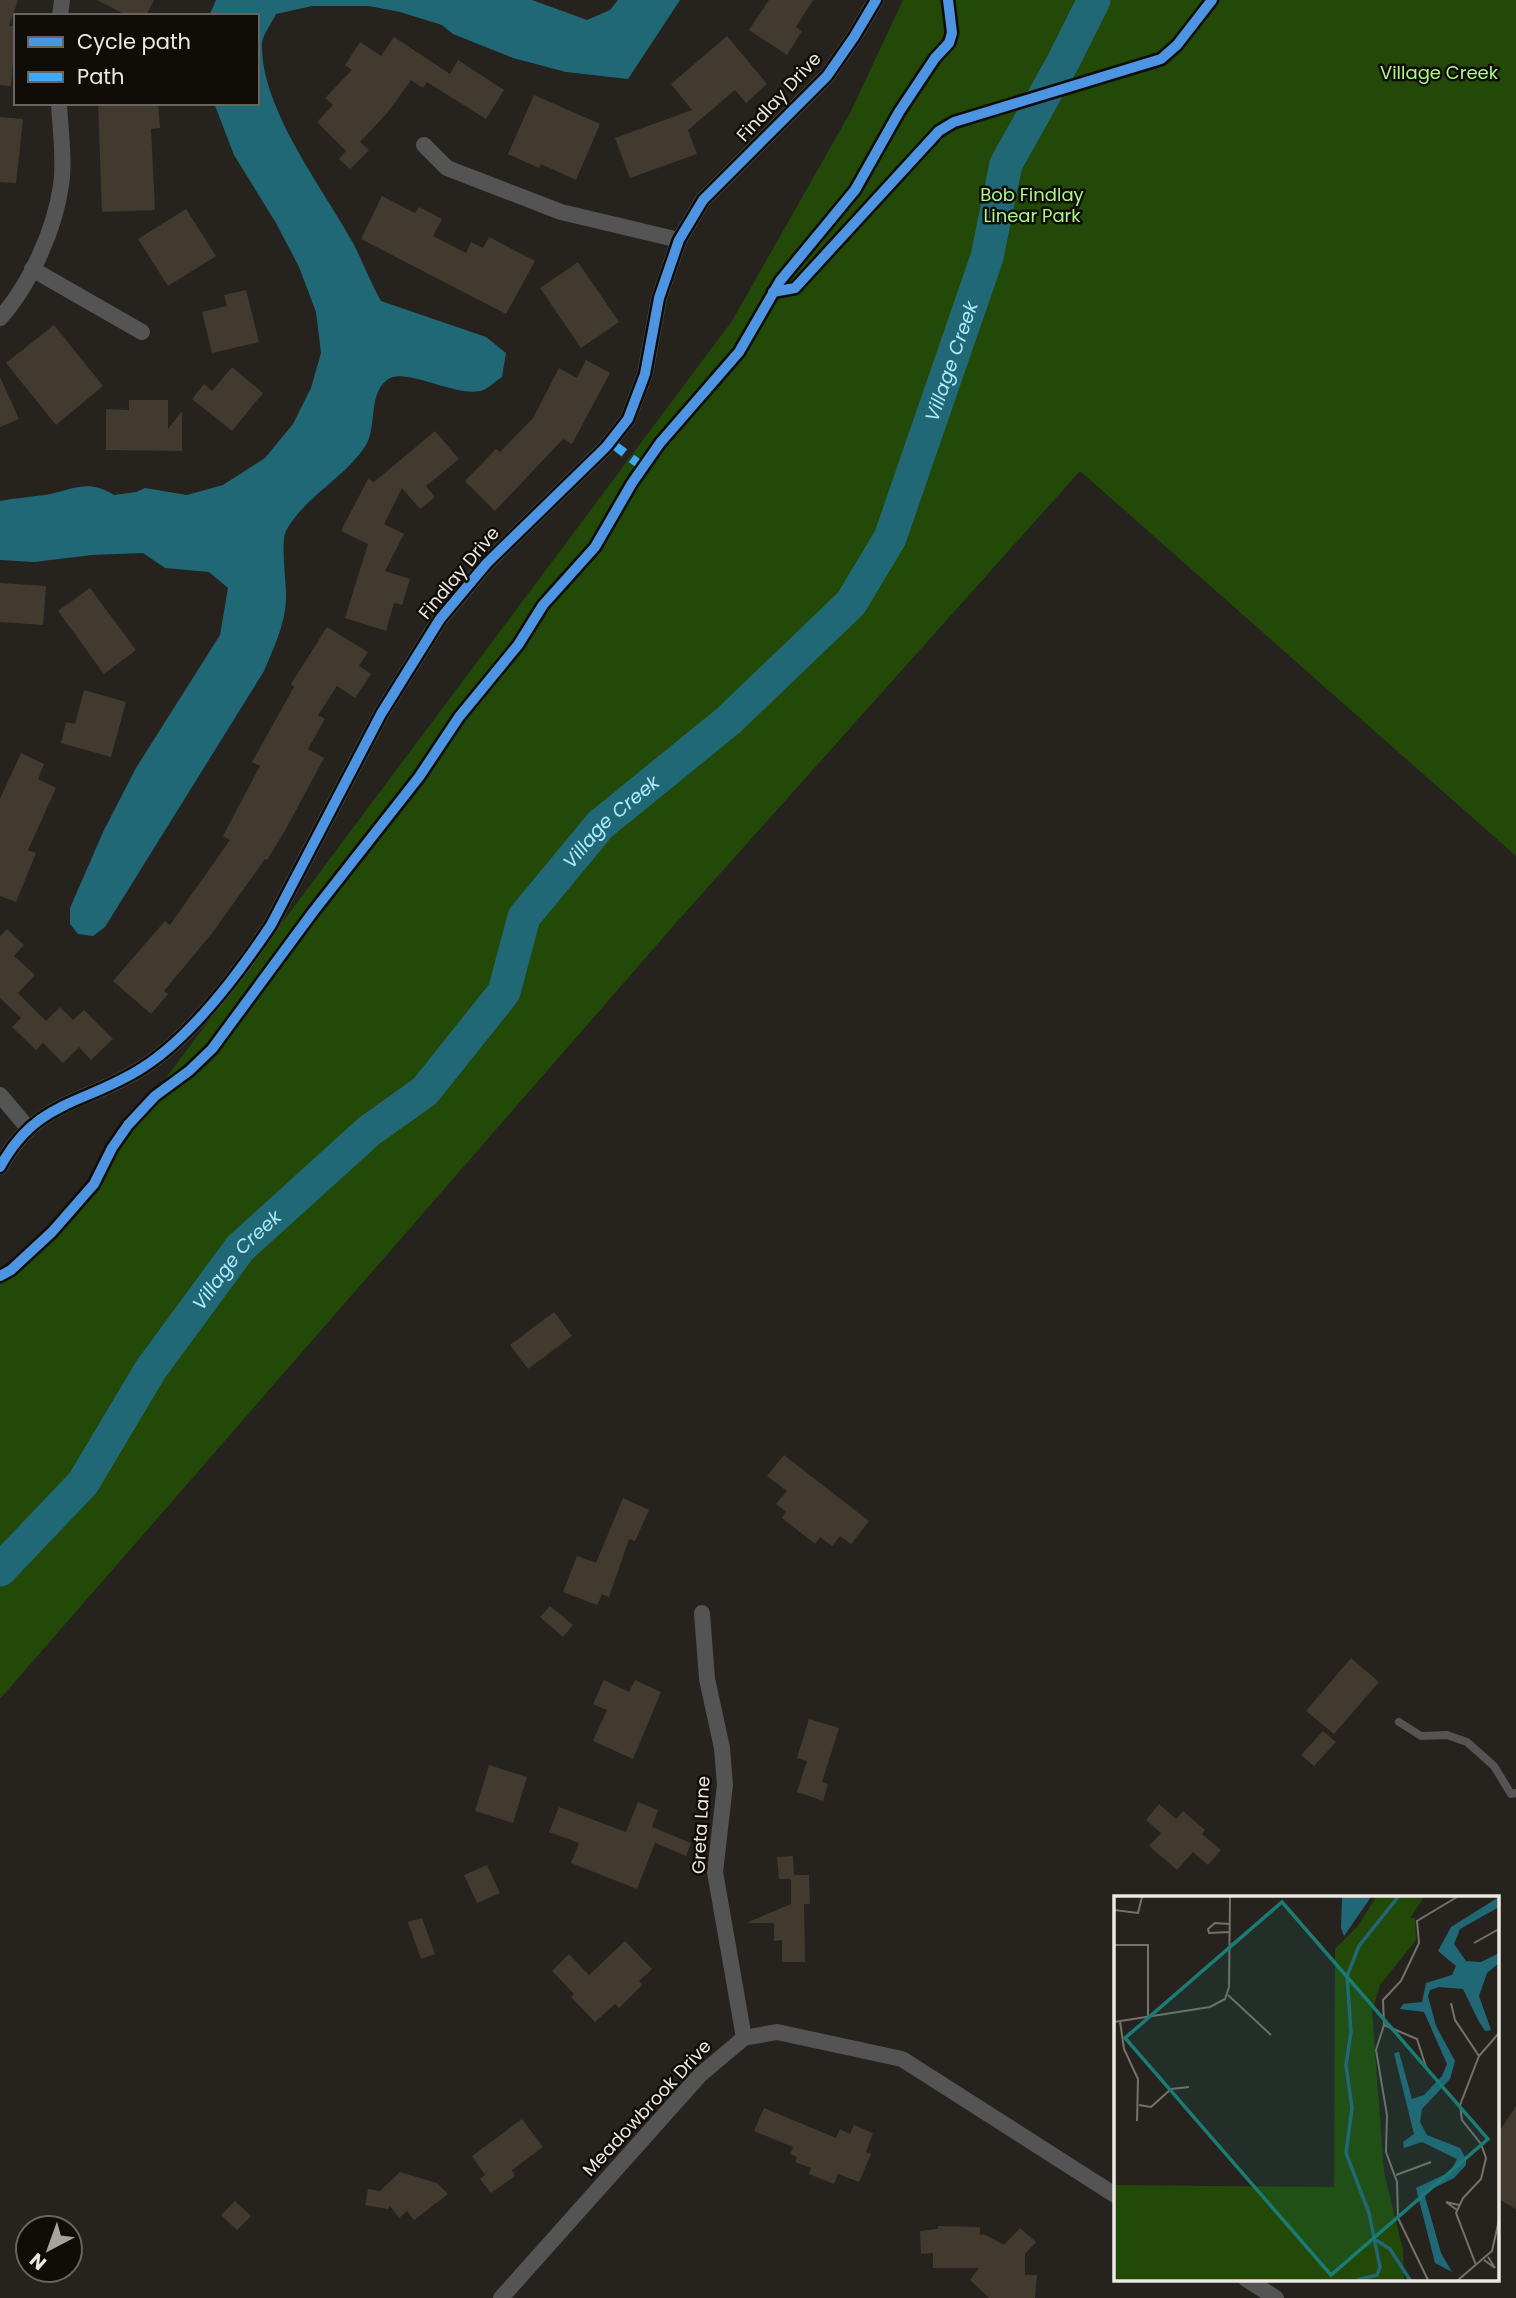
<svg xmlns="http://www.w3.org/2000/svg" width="1516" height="2298" font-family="Poppins,sans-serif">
<rect width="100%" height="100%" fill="#26221d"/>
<path fill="#224907" d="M903,0H1516V856L1080,471L675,924L0,1699V1280L29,1261L732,321L851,111Z"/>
<path fill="#216877" d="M216,0H532L587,20L610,10L618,0H680L628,79L566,72L513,58L453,34L442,25L400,12L369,6H312L276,14C272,23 263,34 262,43C260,108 323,188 353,243C363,262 370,282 381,301L486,337L506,353L502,377C495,381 487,390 480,391C454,397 404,366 387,380C368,394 377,427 366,445C345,478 304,497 286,531C280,543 287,585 286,600C285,625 273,649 264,671L105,927L93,936L78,934L70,924V908L104,830L136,768L220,635L228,588L209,572L165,568L143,553L92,555L34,562L0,560V501C15,498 30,497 45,495C72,490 88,478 114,495L136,492L145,488L187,495L223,485L265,458L293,424L311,388L321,353L316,312L299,267L276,223L234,155L214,103H257V16H209Z"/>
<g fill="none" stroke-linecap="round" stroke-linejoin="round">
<path stroke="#216877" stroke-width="33" id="s1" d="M0,1570L83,1483L151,1369L240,1248L369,1131L425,1091L504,992L524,917L600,825L729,720L851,603L890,538L987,257L1006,164L1063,62L1094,0"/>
</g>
<path fill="#433a2f" d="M0,0H18L9,26H16L11,86L0,85Z
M97,0H154L146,16H128Z
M769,0H813L796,27L802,31L787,55L749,30Z
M727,36L767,84L746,103L735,90L688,130L697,154L630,178L615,138L692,110L671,84Z
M394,37L450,74L458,60L504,90L486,119L427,82L423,88L411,80L388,112L360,142L369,150L350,169L339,159L346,151L317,122L333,105L325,98L352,70L345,65L360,42L381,56Z
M534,95L600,124L576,180L541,164L539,168L508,154Z
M98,103H158L160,128L151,129L155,210L102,212Z
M0,117L23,119L16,183L0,182Z
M382,196L415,213L419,207L442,219L433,236L466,253L471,242L483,248L489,237L535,261L506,314L361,239Z
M186,209L216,256L168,286L138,239Z
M578,262L619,322L581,348L540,288Z
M246,290L259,342L212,353L202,312L227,306L224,295Z
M54,325L103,386L56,425L6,363Z
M586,360L610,373L572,444L563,439L495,511L465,481L496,449L500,452L533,418L559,368L577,378Z
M232,367L263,393L232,431L192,399L204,384L212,391Z
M0,377L19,419L0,427Z
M129,400H168V429L182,411V451L106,450V409L129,410Z
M435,431L459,459L426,486L435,497L420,509L402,488L384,524L404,534L385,571L410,579L402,605L394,603L386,631L345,618L368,544L341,531L368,479L374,482Z
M0,583L46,586L43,625L0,622Z
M90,588L136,650L104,674L58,611Z
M327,627L368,652L359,666L371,674L355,698L337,686L318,715L325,719L308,749L324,758L287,827L267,860L265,859L213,932L164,991L168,994L151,1014L113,981L165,921L170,925L230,840L223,836L260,766L252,762L294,687L291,684Z
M84,690L126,702L111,757L61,743L66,722L75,724Z
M21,753L44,764L38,779L56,788L28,850L36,853L16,902L0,896V799Z
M7,929L24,945L14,956L35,975L18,993L46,1021L60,1007L73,1020L84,1010L113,1039L91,1060L79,1047L63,1063L43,1043L36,1050L12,1027L21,1018L0,998V936Z
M554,1312L572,1336L528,1369L510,1345Z
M784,1455L869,1521L851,1544L840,1536L832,1546L820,1537L815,1544L782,1518L786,1512L776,1504L787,1491L767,1476Z
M623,1498L649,1510L635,1541L629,1539L609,1597L602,1594L597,1605L563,1592L577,1556L596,1563Z
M550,1606L573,1625L563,1637L540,1617Z
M1351,1658L1379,1682L1334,1734L1306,1711Z
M604,1680L629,1692L635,1680L661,1692L633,1759L593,1741L607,1710L593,1704Z
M809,1719L839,1728L822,1782L828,1784L823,1801L797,1792L807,1761L797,1758Z
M1323,1731L1336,1742L1314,1766L1301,1755Z
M489,1765L527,1777L513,1823L475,1811Z
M638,1802L658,1810L652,1827L691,1843L686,1856L655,1843L637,1889L571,1863L579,1843L549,1832L559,1807L626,1832Z
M1159,1804L1176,1819L1183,1811L1205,1830L1202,1834L1221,1850L1208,1865L1193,1852L1177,1870L1149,1846L1161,1833L1146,1820Z
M793,1856L794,1875H809L810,1904H804L805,1962H782V1940L774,1941V1923H746L791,1904V1879H779L777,1857Z
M487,1865L500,1893L477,1903L464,1875Z
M422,1918L435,1954L421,1959L408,1922Z
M625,1941L652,1969L639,1981L642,1985L619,2008L615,2004L595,2022L571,1997L574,1994L552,1971L569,1954L589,1975Z
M1516,2106V2209L1497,2198V2135Z
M764,2108L836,2138L840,2129L850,2134L854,2125L873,2133L866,2152L871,2154L859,2182L838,2174L834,2184L809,2174L811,2168L795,2162L797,2157L790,2154L793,2147L754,2131Z
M522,2119L543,2147L512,2170L515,2176L491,2193L480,2179L485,2175L472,2156Z
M400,2172L437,2183L448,2194L414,2220L407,2211L399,2218L390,2206L388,2209L365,2205L368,2189L380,2191Z
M235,2201L251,2216L237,2230L221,2215Z
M938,2226L980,2227V2235L984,2234L1004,2245L1020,2228L1036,2242L1025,2254V2275H1037L1035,2298H989L970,2280L979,2268H933V2253L921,2254L920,2231L938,2229Z"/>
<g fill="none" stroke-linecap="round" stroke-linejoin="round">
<path stroke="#535453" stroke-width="8" d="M1399,1722L1421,1736L1447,1735L1467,1742L1494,1766L1511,1794L1516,1793"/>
<path stroke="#535453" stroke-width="16" d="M60,16L62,0
M424,145L447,168L561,212L679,240
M32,269L142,332
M0,318C30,285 55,229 61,185C65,161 60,128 59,103
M0,1095L28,1128
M0,1167C37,1099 84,1105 142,1068C191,1037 239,973 271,925L381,714L440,619L487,563L606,447L628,419L645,374L659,298L679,240L703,200L827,76L854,37L876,0
M702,1613L707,1679L722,1748L725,1785L715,1872L744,2038
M1246,2279L1276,2298
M501,2298L700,2075L744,2038L777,2032L902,2059L1115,2195"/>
<path stroke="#3fa9f5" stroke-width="9" stroke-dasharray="18 9" stroke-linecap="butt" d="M610,442L643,467"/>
<g stroke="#100c08" stroke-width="15">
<path id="cycleway" d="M773,292L795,288L939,131L954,122L1161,59L1177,45L1212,0
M0,1167C37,1099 84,1105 142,1068C191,1037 239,973 271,925L381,714L440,619L487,563L606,447L628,419L645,374L659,298L679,240L703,200L827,76L854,37L876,0
M0,1276L11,1270L52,1232L94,1184L112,1148L128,1125L155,1096L189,1071L212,1049L313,912L419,777L459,717L518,645L543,605L595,547L632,483L660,443L739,352L780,281L855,190L899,112L935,58L949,43L952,33L948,0"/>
</g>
<use href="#cycleway" stroke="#4d94e3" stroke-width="10"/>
</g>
<g text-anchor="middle" stroke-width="5" stroke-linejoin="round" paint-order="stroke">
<g font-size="18" fill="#abf68a" stroke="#100c08">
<text x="1439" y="79">Village Creek</text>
<text x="1032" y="201">Bob Findlay<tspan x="1032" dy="21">Linear Park</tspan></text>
</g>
<g font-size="18" fill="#eee8e2" stroke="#100c08">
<text transform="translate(779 97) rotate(-47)" y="6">Findlay Drive</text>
<text transform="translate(459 573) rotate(-50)" y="6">Findlay Drive</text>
<text transform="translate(701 1825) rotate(-87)" y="6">Greta Lane</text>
<text transform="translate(647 2108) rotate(-47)" y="6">Meadowbrook Drive</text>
</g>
<g font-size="19" font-style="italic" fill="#afeafa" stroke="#100c08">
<text dy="7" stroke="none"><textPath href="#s1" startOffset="1568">Village Creek</textPath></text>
<text dy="7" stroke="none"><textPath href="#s1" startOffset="980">Village Creek</textPath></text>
<text dy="7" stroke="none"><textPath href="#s1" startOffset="392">Village Creek</textPath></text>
</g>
</g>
<g transform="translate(1114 1896)">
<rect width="385" height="385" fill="#26221d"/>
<path d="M262,1H310L296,22H301L302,44L266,89L258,115L270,276L289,354L290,384H0V289L220,291L221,53L243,31Z" fill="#224907"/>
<path d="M228,1H257L230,40L227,32ZM385,1V11L346,33L340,48L352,65L367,66L385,57V67L373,77L365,100L377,134L371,135L364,124L349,93L325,91L316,94L314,100L322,130L341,165L336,183L308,213L306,226L313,239L346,252L352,263V269L340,282L310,297L327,357L338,376L321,367L302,292L336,276L343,263L308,246L290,252L289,246L300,238L280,157L285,156L298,203L310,199L328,180L333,168L310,116L286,113L289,108L308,106L312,87L338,79L342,70L324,55L337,31Z" fill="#216877"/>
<path fill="none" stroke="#216877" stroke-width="3.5" d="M262,344L276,353L296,384M243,384L263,379L266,371L255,317L232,257L238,212L232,169L237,136L233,80L245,50L284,1"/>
<path fill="none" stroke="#76716c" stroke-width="2" d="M0,14L24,17L28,1M116,28L101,27L94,33L95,37L116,36M360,47L385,33M0,49H34V120M114,99L157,139M337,107L341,124L365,160M6,125L10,153L24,183L23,225M0,126L96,111L111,103L115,91L116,1M270,129L303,143L312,171M25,209L37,211L57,193L75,191M282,279L317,266M343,314L332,306L345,309M370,364L381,372L374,361M362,369L342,317L349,302L367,283L372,262L367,248L348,224L346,209L365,160L385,137M314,384L284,322L283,286L272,256L273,219L262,154L270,129L269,104L287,85L305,47L303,25L343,1M344,384L378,355L385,324"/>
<path fill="#1a7c74" fill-opacity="0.15" stroke="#1a7c74" stroke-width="3.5" d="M168,6L374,243L217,379L11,142Z"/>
<rect width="385" height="385" fill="none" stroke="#eee8e2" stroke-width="3.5"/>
</g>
<rect x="14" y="14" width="245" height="91" fill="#100c08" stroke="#69645f" stroke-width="2"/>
<rect x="28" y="37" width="35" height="10" fill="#4d94e3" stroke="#69645f" stroke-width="2"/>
<text x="77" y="49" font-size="21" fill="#eee8e2">Cycle path</text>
<rect x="28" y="72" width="35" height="10" fill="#3fa9f5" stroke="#69645f" stroke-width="2"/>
<text x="77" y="84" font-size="21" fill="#eee8e2">Path</text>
<g transform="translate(49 2249) rotate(221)"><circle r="33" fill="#100c08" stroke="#69645f" stroke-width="2"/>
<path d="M0-5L12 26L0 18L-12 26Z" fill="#a8a39d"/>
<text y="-10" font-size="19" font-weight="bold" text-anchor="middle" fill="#eee8e2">N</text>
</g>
</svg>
